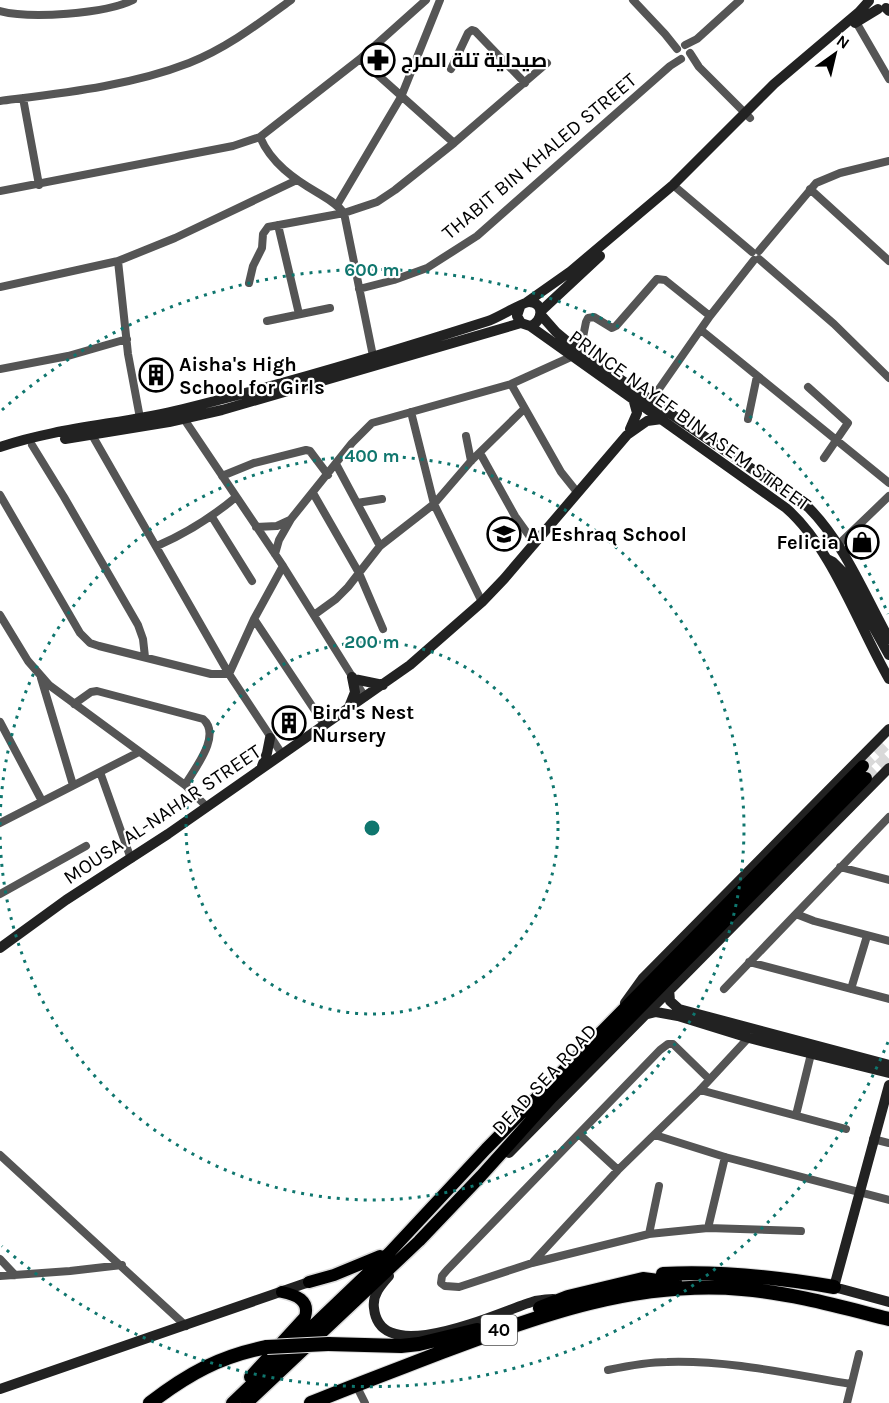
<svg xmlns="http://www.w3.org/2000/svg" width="889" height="1403" font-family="Karla,Cairo,sans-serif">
<rect width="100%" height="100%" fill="#fff"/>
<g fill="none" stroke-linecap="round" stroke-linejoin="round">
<path stroke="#d9d9d9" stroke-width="12" stroke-dasharray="12 6" stroke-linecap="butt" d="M863,766L889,741
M866,778L889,756"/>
<g stroke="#dbdbdb" stroke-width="15">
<path id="primary" d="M309,1282L334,1275L380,1256
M250,1377L305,1317C310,1300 296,1295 282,1292
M232,1403L390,1252L486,1149L863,766
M247,1403L419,1241L481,1176L552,1097L866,778"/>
</g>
<g stroke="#dbdbdb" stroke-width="16">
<path id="highway" d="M663,1274C722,1271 777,1277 834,1287
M540,1308L568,1297L643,1279L658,1281L675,1280
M328,1344L401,1346L419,1344L477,1330
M150,1403C188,1374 220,1356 267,1347
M311,1403C355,1385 398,1369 442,1352C539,1315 637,1280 742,1289C792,1293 841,1307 889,1319"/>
</g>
<path stroke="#555" stroke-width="8" d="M633,0L665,34L677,49
M0,11C30,19 105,14 133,0
M856,22L889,79
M685,45L697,39L740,0
M690,53L699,67L750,118
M360,59L454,143
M451,69L468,33L472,30L475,31L525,83
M23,98L39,185
M0,101C63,93 130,86 189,63C227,48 258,24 291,0
M260,137C271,163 294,179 318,193C328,199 337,204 344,213L373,356
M673,185L752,252
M810,189L889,261
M0,191L233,146L260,137L360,59L426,0
M337,205L401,97L440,0
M278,225L299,314
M759,251L816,183L840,173L889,161
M759,259L834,324L889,378
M118,261L128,354L140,418
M249,283L253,266L262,248L263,234L268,227L344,213L377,202L395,190L454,143L547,63
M0,287L118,261L175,238L297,180
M359,289L394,280L427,268L477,236L670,66L681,59
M267,321L330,308
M701,330L889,483
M580,352L586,322L588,318L594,317L612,328L616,326L657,279L665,280L710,316
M0,369L68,356L127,339
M511,384L561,472L577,492
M808,387L848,423L824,458
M652,399L710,316L754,260
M411,412L434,504L482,602
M184,419L283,566L365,697
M748,419L757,376
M92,435L229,674L282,754
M466,436L471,461
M32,445L64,497L138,625L143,639L145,657
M480,453L515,516L535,544
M336,464L380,546
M222,476L254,463L306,450L310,451L328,475
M313,493L359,573L383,629
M0,495L80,633L90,643L99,646L211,674H229L254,619L283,566
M357,503L382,499
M212,517L252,581
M256,527L277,526L290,520
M838,545L889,496
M157,546C187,533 211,518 236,497
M275,554L279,540L291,519L352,443L372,423L511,384L573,356
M0,615L28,661L49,685L185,785L206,806
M314,615L336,599L348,587L380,546L434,504L471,461L524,409
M254,619L324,724
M41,678L73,785
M74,704L91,692L97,691L203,719C222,735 195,768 185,785
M0,722L42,801
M100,772L131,859
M0,823L139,752
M840,867L889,880
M0,894L86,846
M796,914L814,921L889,941
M749,962L889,999
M724,989L889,817
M851,989L867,936
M709,1079L673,1044H668L660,1050L447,1270L442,1276L441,1283L445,1286L459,1287L532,1263L649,1234L708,1228L801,1231
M700,1090L846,1129
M796,1115L812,1050
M579,1134L618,1170
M655,1135L725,1157L889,1200
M873,1139L889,1143
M0,1155L186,1326
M708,1228L725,1157
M649,1234L659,1186
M0,1259L15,1275
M533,1262L618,1170L700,1090L751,1035
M0,1276L70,1271L122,1265
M608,1370C627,1366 647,1362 667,1362C728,1360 790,1374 851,1384
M356,1385L365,1403
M847,1403L859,1354"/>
<path stroke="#222" stroke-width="10" d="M886,8L889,11
M855,23L878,9
M527,302L571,271L673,185L774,84L859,12L869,1
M541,311L600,256
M541,315L556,332L580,352L808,507C844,543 864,594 889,639
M530,326L786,508C832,548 858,625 889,679
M630,429L637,413L633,398
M65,439L169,422L222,410L521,323
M0,447C59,427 123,424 183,409C285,384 388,353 488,321C498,318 523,302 529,302C545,302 543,322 530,326L521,323L517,316L520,307
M827,559L833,562L843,572L889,655
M354,679L383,685
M349,707L355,692L352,677
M262,766L267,753L270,738
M0,948L66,900L168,834L410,665L482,602L504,579L627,435L647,421L662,419
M669,989L670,1001L679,1009L889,1065
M625,1003L643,978L889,729
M644,1015L656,1012L678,1016L749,1038L889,1073
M889,1085L834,1287L889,1302
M509,1153L889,768
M389,1276C381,1285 372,1295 374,1308C380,1371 505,1309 535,1301C541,1300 547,1299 553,1299
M0,1389L309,1282"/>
<use href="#primary" stroke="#000" stroke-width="12"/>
<use href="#highway" stroke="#000" stroke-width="14"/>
<g stroke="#dbdbdb" stroke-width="16" stroke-linecap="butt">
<path id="highway-bridge" d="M267,1347L328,1344"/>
</g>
<use href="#highway-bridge" stroke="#000" stroke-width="14"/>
</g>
<g fill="none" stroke="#0f766e" stroke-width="3" stroke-dasharray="3 6">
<circle cx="372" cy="828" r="186"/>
<path d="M0 825A372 372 0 1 1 0 831"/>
<path d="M888 1042A558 558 0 0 1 2 1246M2 410A558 558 0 0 1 888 614"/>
</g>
<defs>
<g id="pharmacy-ring" transform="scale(1.725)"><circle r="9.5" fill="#fff" stroke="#000" stroke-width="1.5"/><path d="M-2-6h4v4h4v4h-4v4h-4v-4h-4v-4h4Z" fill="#000"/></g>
<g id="building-ring" transform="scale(1.725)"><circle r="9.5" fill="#fff" stroke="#000" stroke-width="1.5"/><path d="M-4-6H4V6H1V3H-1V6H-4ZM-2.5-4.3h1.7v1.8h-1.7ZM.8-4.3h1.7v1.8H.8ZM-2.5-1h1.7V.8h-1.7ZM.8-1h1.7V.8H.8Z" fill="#000"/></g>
<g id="school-ring" transform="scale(1.725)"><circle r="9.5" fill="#fff" stroke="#000" stroke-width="1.5"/><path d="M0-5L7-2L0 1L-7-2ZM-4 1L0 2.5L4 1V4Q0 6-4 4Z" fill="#000"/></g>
<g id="shop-ring" transform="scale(1.725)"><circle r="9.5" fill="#fff" stroke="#000" stroke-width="1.5"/><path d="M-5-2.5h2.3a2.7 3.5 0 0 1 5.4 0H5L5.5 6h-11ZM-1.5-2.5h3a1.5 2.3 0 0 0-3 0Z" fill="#000"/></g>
</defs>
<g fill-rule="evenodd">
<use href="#pharmacy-ring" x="378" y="60"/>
<use href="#building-ring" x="156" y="375"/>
<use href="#school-ring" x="504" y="534"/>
<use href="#shop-ring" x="862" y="542"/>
<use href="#building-ring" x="289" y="723"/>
</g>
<g text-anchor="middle" stroke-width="4.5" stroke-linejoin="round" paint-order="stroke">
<rect fill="#fff" stroke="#4c4c4c" stroke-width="1.5" x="481" y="1315" width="36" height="30" rx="4.5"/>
<g font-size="18" font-weight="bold" fill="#000">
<text x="499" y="1336">40</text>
</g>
<g font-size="20" font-weight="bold" fill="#000" stroke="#fff" text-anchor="start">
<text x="401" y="67">صيدلية تلة المرج</text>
<text x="179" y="371">Aisha's High<tspan x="179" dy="23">School for Girls</tspan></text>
<text x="527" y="541">Al Eshraq School</text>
<text x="839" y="549" text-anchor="end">Felicia</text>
<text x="312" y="719">Bird's Nest<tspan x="312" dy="23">Nursery</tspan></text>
</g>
<g font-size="20" fill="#000" stroke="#fff">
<text transform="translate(539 156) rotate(-40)" y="7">THABIT BIN KHALED STREET</text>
<text transform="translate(690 420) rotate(36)" y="7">PRINCE NAYEF BIN ASEM STREET</text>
<text transform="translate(162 814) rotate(-34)" y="7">MOUSA AL-NAHAR STREET</text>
<text transform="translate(544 1079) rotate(-47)" y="7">DEAD SEA ROAD</text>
</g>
</g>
<circle cx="372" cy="828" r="9" fill="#0f766e" stroke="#fff" stroke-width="3"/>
<g font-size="18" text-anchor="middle" font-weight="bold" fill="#0f766e" stroke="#fff" stroke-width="4.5" stroke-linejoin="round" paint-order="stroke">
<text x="372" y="276">600 m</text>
<text x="372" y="462">400 m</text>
<text x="372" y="648">200 m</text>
</g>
<g transform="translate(835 54) rotate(34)" stroke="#ffffff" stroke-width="4.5" paint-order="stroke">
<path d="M0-4.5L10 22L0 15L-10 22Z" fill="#000000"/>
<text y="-9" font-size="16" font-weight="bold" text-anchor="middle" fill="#000000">N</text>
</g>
</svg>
